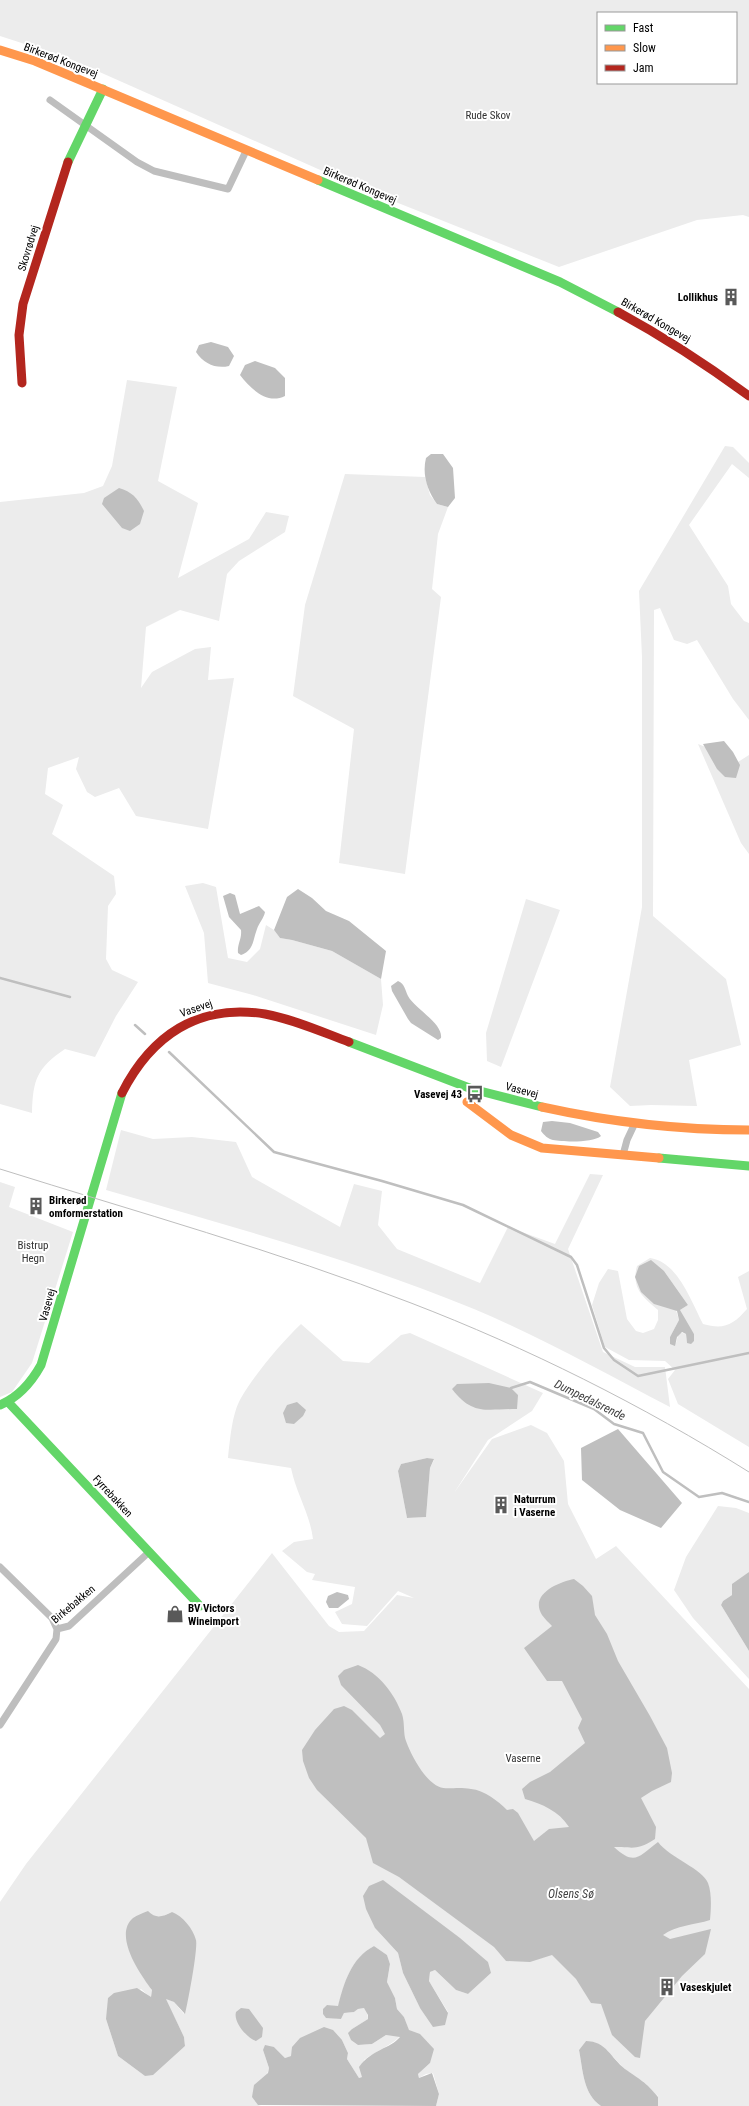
<svg xmlns="http://www.w3.org/2000/svg" width="749" height="2106" font-family="'Roboto Condensed',sans-serif">
<rect width="100%" height="100%" fill="#fff"/>
<path fill="#ececec" fill-rule="evenodd" d="M0,0H749V217L743,215L697,220L559,267L363,189L68,58L0,36ZM598,13H736V83H598Z
M127,380L177,387L158,481L198,503L178,578L249,539L266,512L289,516L285,532L239,561L227,574L219,621L180,610L146,627L141,688L152,672L195,649L211,647L208,680L234,678L208,829L136,816L119,788L95,797L87,792L76,769L79,757L48,768L45,794L63,805L52,834L114,876L116,894L108,906L106,959L112,970L138,982L116,1016L95,1057L65,1049C37,1068 33,1079 32,1113L0,1104V502L84,493L103,486L112,466Z
M725,446L733,447L749,463V478L732,464L689,525L728,586L731,604L744,621L749,623V720L733,699L697,640L687,644L674,640L660,608L654,610L653,916L726,979L741,1045L689,1060L697,1106L651,1105L630,1106L610,1087L642,907V657L639,591Z
M345,474L425,477L430,495L437,504L448,507L438,534L432,589L441,597L405,874L339,863L354,729L293,696L305,605Z
M698,744L708,748L727,769L749,755V854L741,843Z
M203,883L216,887L228,958L247,962L260,949L266,925L274,930L280,938L292,940L332,951L381,979L383,1005L376,1035L253,995L208,983L204,933L185,886Z
M526,899L560,910L501,1067L487,1061L486,1033Z
M121,1130L153,1139L192,1137L236,1142L252,1177L340,1227L354,1184L382,1191L378,1225L397,1249L480,1283L508,1227L555,1244L590,1174L603,1175L568,1249L603,1352L635,1367H665L670,1407C605,1373 541,1337 474,1309C355,1260 229,1226 106,1190Z
M0,1182L15,1187L9,1207L73,1232L32,1363L12,1392L0,1397Z
M650,1258C678,1262 691,1301 703,1324C724,1330 733,1325 747,1309L738,1277L749,1271V1447L678,1404L668,1379L675,1370L665,1361L629,1360L605,1347L592,1305L599,1283L608,1269L618,1271L627,1319L636,1331L643,1333L654,1329L658,1320V1310C642,1297 631,1287 637,1266ZM664,1271L688,1305L680,1310L682,1317L694,1334L687,1343L686,1334L679,1332L676,1343L670,1337L679,1320Z
M301,1324L343,1361L369,1363L401,1335L410,1333L543,1393L532,1411L488,1440L454,1493L492,1439L531,1425L547,1433L564,1461L568,1504L596,1559L616,1546L749,1689V2106H658V2096C647,2087 635,2078 625,2069C613,2058 604,2042 586,2041L579,2050C583,2070 583,2094 601,2106H436L439,2094L433,2073L426,2074L419,2078L418,2074L430,2063L420,2035L409,2031L404,2017L397,2009L395,1998L387,1982L390,1964L387,1955L374,1946C351,1958 344,1984 338,2007L327,2005L326,2017L341,2019L344,2013L354,2012L358,2009L364,2008L367,2010L368,2019L352,2029L358,2045L372,2044L386,2035L400,2036C394,2044 374,2052 364,2060L362,2077L359,2078L347,2059L348,2053L342,2040L285,2058L274,2047L263,2050L269,2068L258,2105L261,2106H0V1902L26,1864L272,1553L329,1626L339,1632L364,1631L397,1595L414,1598L398,1591L367,1626L342,1624L335,1612L352,1604L355,1587L312,1580L315,1574L307,1572L282,1551L294,1542L313,1539C310,1514 296,1493 291,1468L228,1458C230,1440 232,1413 241,1398C255,1374 281,1343 301,1324ZM427,1458L434,1460L430,1468L426,1517L407,1518L398,1471L401,1464ZM172,1912L196,1940L184,2014L174,2002L165,1998L184,2037L185,2046L145,2076L118,2056L106,2019L141,1989L151,1998L152,1990L142,1976L128,1947L152,1916L161,1917ZM375,1928L491,1973L468,1994L456,1990L435,1970L430,1972L429,1981L448,2012L420,2008L403,1973L398,1953Z
M718,1506L736,1508L749,1513V1572L733,1591L732,1595L723,1601L721,1605L749,1651V1679L693,1618L674,1590L686,1557Z"/>
<path fill="#bfbfbf" d="M211,342L228,347L234,356L229,366C216,369 204,364 196,352L199,345Z
M255,361L275,368L285,378V396C267,405 251,389 240,375L245,365Z
M431,454H443L453,468L455,498L448,507L437,504C427,490 422,474 426,458Z
M119,488C132,492 138,498 144,511L140,524L130,531L122,528L102,504L104,498Z
M724,741L733,752L740,765L736,778L725,777L717,769L703,744Z
M298,889L312,898L326,911L349,921L386,951L381,979L332,951L292,940L280,938L274,930L287,897Z
M230,893L235,895L240,914L259,906L265,912C264,918 259,923 257,929C253,939 254,951 241,955L238,953C237,944 242,939 241,930L229,917L223,896Z
M398,981C405,984 405,990 408,996C415,1009 443,1023 441,1038L438,1040L411,1023L408,1019L392,991L391,986Z
M552,1121L570,1123L598,1132L601,1136C593,1143 563,1142 553,1140C548,1139 544,1135 541,1131L543,1122Z
M651,1260L664,1271L688,1305L680,1310L694,1334V1341L691,1344L687,1343L686,1334L682,1332L677,1337L675,1346L670,1344V1337L679,1320L677,1311L654,1304L641,1292L635,1277L639,1266Z
M489,1383L511,1388L518,1395L517,1409C486,1409 473,1416 452,1389L457,1384Z
M297,1402L306,1410L303,1416L294,1424L286,1423L283,1413L287,1405Z
M618,1429L682,1503L661,1528L620,1510L582,1480L581,1448Z
M427,1458L434,1459L430,1468L426,1517L407,1518L398,1471L401,1464Z
M749,1572V1651L721,1605L723,1601L732,1595V1584Z
M574,1579L583,1586L592,1596L595,1615L607,1634L618,1661L650,1716L667,1748L672,1773L671,1782L652,1791L641,1798L656,1827L655,1839C636,1851 634,1847 614,1847C635,1866 638,1857 658,1842C670,1858 703,1869 708,1883C712,1893 711,1909 710,1920C695,1925 676,1925 663,1935L670,1939L711,1929L705,1954L682,1976L645,2021L640,2058L635,2057L612,2035L601,2004L591,2003L576,1979L552,1955L530,1962L506,1961L494,1947L399,1877L373,1863L366,1838L317,1790L309,1778L303,1761L302,1750L315,1730L334,1709L344,1706L352,1710L380,1738L385,1734L380,1725L341,1685L338,1676L344,1670L358,1665C379,1673 394,1693 402,1714C405,1723 403,1733 406,1741C410,1752 417,1765 424,1774C442,1796 448,1785 471,1789C484,1790 498,1801 507,1810L513,1809L518,1813L534,1841L549,1829L569,1827C559,1811 542,1804 525,1799L522,1789L530,1782L550,1772L585,1743L578,1728L582,1719L562,1681H547L524,1648L552,1626C549,1623 545,1619 542,1615C529,1594 559,1582 574,1579Z
M337,1592L348,1595L349,1599L338,1608H329L326,1602L328,1596Z
M383,1880L460,1938L488,1962L491,1973L468,1994L456,1990L435,1970L430,1972L429,1981L448,2013L445,2025L433,2027L420,2008L403,1973L398,1953L375,1928L366,1909L363,1896L369,1886Z
M148,1911C156,1919 162,1917 172,1912C183,1916 193,1929 196,1940C198,1949 188,2002 185,2014L174,2002L166,1999L184,2037L185,2046L153,2075L145,2076L118,2056L106,2019L108,1998L114,1993L137,1988L151,1997L152,1990C140,1974 113,1935 133,1918C137,1915 143,1913 148,1911Z
M374,1946L387,1955L390,1964L387,1982L395,1998L397,2009L404,2017L409,2030L420,2034L434,2049L430,2063L418,2074L419,2078L432,2073L439,2094L436,2106L258,2105L252,2097L254,2085L268,2073L269,2068L263,2050L265,2045L274,2047L285,2058L291,2056L292,2047L300,2038L324,2027L333,2030L342,2040L348,2053L347,2059L359,2078L362,2077L359,2067C372,2049 390,2049 400,2037L386,2035L372,2044L358,2045L351,2040L348,2033L352,2029L368,2019V2015L364,2008L358,2009L354,2012L344,2013L341,2019L326,2018L323,2014V2009L327,2005L338,2006C344,1983 351,1958 374,1946Z
M241,2008L249,2009L263,2028L262,2037L256,2041C247,2038 233,2022 236,2012Z
M586,2041C606,2041 611,2058 625,2069C639,2079 646,2082 658,2097V2106H601C583,2094 583,2070 579,2050Z"/>
<g fill="none" stroke-linecap="round" stroke-linejoin="round">
<path stroke="#bfbfbf" stroke-width="2.5" d="M0,978L70,997
M135,1025L145,1034
M169,1052L274,1152L382,1181L463,1205L571,1257L577,1265L604,1348L614,1360L638,1376L749,1353
M511,1388L530,1382L594,1409L614,1424L643,1433L663,1472L699,1497L722,1493L749,1502"/>
<path stroke="#bebebe" stroke-width="7" d="M50,100L137,162L154,171L228,189L246,151
M623,1155L627,1140L635,1123
M0,1567L52,1618L57,1629
M0,1725L56,1639L57,1629L69,1626L149,1552"/>
<path stroke="#63d668" stroke-width="9" d="M68,162L103,89
M318,180L560,282L618,312
M349,1042L472,1089L542,1107
M659,1158L749,1166
M8,1402L200,1606
M0,1405C19,1397 31,1383 41,1365L122,1093"/>
<path stroke="#ff974d" stroke-width="9" d="M0,50L35,61L318,180
M467,1102L511,1135L542,1148L659,1158
M542,1107C610,1122 679,1130 749,1130"/>
<path stroke="#b3261e" stroke-width="9" d="M618,312C664,337 707,365 749,396
M22,383L19,335L23,304L68,162
M122,1093C151,1036 198,1003 265,1014C293,1019 322,1032 349,1042"/>
<path stroke="#bebebe" stroke-width="1" d="M0,1169C137,1212 277,1251 411,1303C528,1348 642,1405 749,1472"/>
</g>
<defs>
<g id="building-bare" transform="scale(1.38)"><path d="M-4-6H4V6H1V3H-1V6H-4ZM-2.5-4.3h1.7v1.8h-1.7ZM.8-4.3h1.7v1.8H.8ZM-2.5-1h1.7V.8h-1.7ZM.8-1h1.7V.8H.8Z" fill="#595959" stroke="#fff" stroke-width="2.5" paint-order="stroke"/></g>
<g id="bus-bare" transform="scale(1.38)"><path d="M-5-6H5V4H4V6H2V4H-2V6H-4V4H-5ZM-3.5-4V0h7V-4ZM-3.5 1.2v1.5H-2V1.2ZM2 1.2v1.5H3.5V1.2Z" fill="#595959" stroke="#fff" stroke-width="2.5" paint-order="stroke"/></g>
<g id="shop-bare" transform="scale(1.38)"><path d="M-5-2.5h2.3a2.7 3.5 0 0 1 5.4 0H5L5.5 6h-11ZM-1.5-2.5h3a1.5 2.3 0 0 0-3 0Z" fill="#595959" stroke="#fff" stroke-width="2.5" paint-order="stroke"/></g>
</defs>
<g fill-rule="evenodd">
<use href="#building-bare" x="731" y="297"/>
<use href="#bus-bare" x="475" y="1094"/>
<use href="#building-bare" x="36" y="1206"/>
<use href="#building-bare" x="501" y="1505"/>
<use href="#shop-bare" x="175" y="1614"/>
<use href="#building-bare" x="667" y="1987"/>
</g>
<g text-anchor="middle" stroke-width="4" stroke-linejoin="round" paint-order="stroke">
<g font-size="11" fill="#000" stroke="#fff">
<text transform="translate(61 60) rotate(21)" y="4">Birkerød Kongevej</text>
<text transform="translate(360 185) rotate(23)" y="4">Birkerød Kongevej</text>
<text transform="translate(28 248) rotate(-73)" y="4">Skovrødvej</text>
<text transform="translate(656 320) rotate(30)" y="4">Birkerød Kongevej</text>
<text transform="translate(196 1008) rotate(-19)" y="4">Vasevej</text>
<text transform="translate(522 1090) rotate(15)" y="4">Vasevej</text>
<text transform="translate(47 1305) rotate(-74)" y="4">Vasevej</text>
<text transform="translate(113 1496) rotate(47)" y="4">Fyrrebakken</text>
<text transform="translate(73 1604) rotate(-40)" y="4">Birkebakken</text>
</g>
<g font-size="11" fill="#333" stroke="#fff">
<text x="488" y="119">Rude Skov</text>
<text x="33" y="1249">Bistrup<tspan x="33" dy="13">Hegn</tspan></text>
<text x="523" y="1762">Vaserne</text>
</g>
<g font-size="11" font-weight="bold" fill="#000" stroke="#fff" text-anchor="start">
<text x="718" y="301" text-anchor="end">Lollikhus</text>
<text x="462" y="1098" text-anchor="end">Vasevej 43</text>
<text x="49" y="1204">Birkerød<tspan x="49" dy="13">omformerstation</tspan></text>
<text x="514" y="1503">Naturrum<tspan x="514" dy="13">i Vaserne</tspan></text>
<text x="188" y="1612">BV Victors<tspan x="188" dy="13">Wineimport</tspan></text>
<text x="680" y="1991">Vaseskjulet</text>
</g>
<g font-size="12" font-style="italic" fill="#444" stroke="#fff">
<text transform="translate(590 1400) rotate(26)" y="4">Dumpedalsrende</text>
<text x="571" y="1898">Olsens Sø</text>
</g>
</g>
<rect x="597" y="12" width="140" height="72" fill="#ffffff" stroke="#999999"/>
<rect x="605" y="25" width="20" height="6" fill="#63d668" stroke="#999999"/>
<text x="633" y="32" font-size="12" fill="#000000">Fast</text>
<rect x="605" y="45" width="20" height="6" fill="#ff974d" stroke="#999999"/>
<text x="633" y="52" font-size="12" fill="#000000">Slow</text>
<rect x="605" y="65" width="20" height="6" fill="#b3261e" stroke="#999999"/>
<text x="633" y="72" font-size="12" fill="#000000">Jam</text>
</svg>
